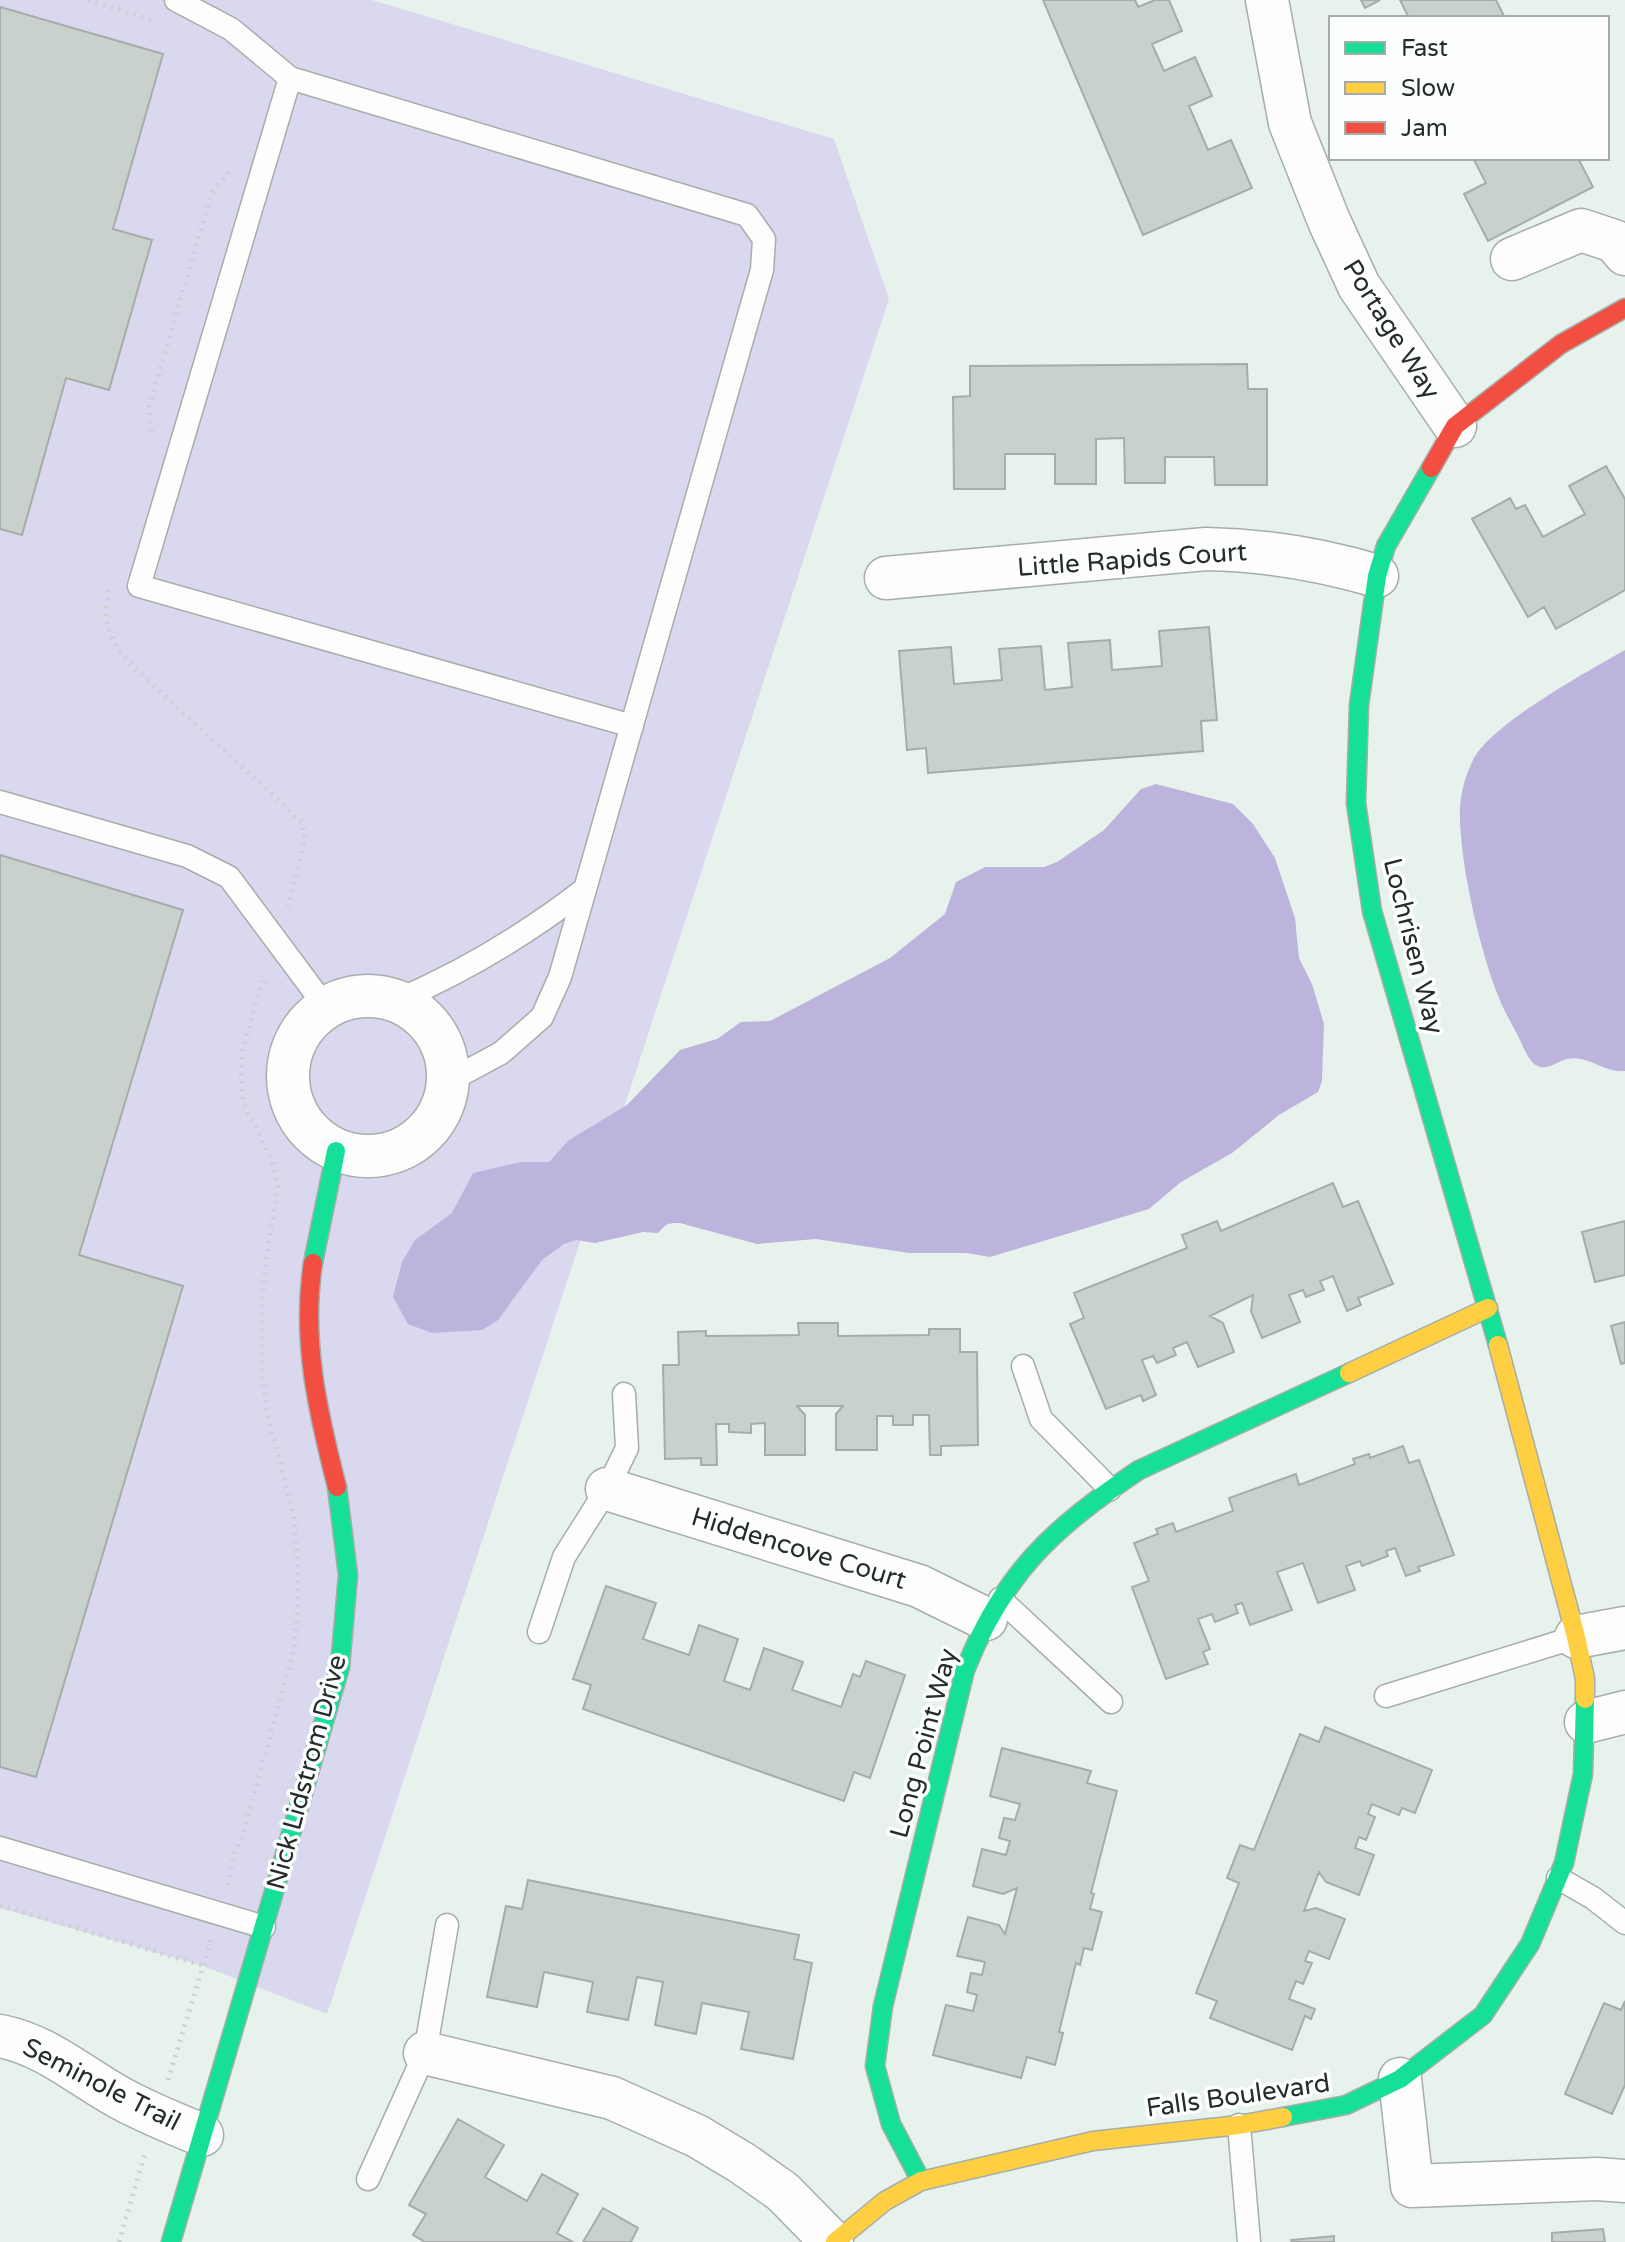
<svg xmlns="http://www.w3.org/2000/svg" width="1625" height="2242" font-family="'Varela Round',sans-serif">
<rect width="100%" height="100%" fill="#e8f2ed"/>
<path fill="#dad8ef" d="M0,0H372L834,139L889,299L327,2014L203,1966L0,1908Z"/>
<path fill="#bcb4dc" d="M1625,650V1071C1604,1073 1587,1054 1567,1059C1558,1061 1547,1071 1538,1066C1528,1062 1523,1045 1518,1036C1512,1024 1504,1011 1499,998C1480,952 1458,857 1460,807C1461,791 1466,774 1473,760C1491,724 1588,671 1625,650Z
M1156,784L1233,804L1253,824L1275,858L1295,918L1299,958L1312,984L1324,1024L1322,1081L1318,1092L1279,1115L1232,1153L1181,1182L1149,1209L990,1257L966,1253H909L816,1239L757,1244L680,1223C664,1223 667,1225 658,1233L643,1232L595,1243L576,1240L564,1244L542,1260L498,1320L482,1330L432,1333L408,1324L393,1297L402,1262L415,1240L452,1213L473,1173L521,1162H549L569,1140L627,1105L680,1050L717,1039L741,1022L770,1021L890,958L945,914L956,882L985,867H1044L1057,862L1104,830L1141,789Z"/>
<path fill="#c9d1cd" stroke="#a6ada9" stroke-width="2" d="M1043,0H1135L1138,7L1155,0H1169L1182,31L1152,44L1164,71L1195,57L1212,96L1189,106L1208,150L1231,140L1252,188L1143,235Z
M1361,0H1380L1365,8Z
M1400,0H1496L1505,18H1409Z
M0,7L163,54L113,229L152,240L109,390L66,378L22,535L0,529Z
M1473,158H1578L1593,187L1488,241L1464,194L1486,183Z
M1247,364L1248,389H1267V485H1215L1214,457H1165V483H1125L1124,438L1096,439V484H1055V454H1005V489H954L953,397L970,396V366Z
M1606,466L1625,499V590L1556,629L1544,607L1528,617L1472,519L1510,498L1516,509L1525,505L1543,537L1585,514L1569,486Z
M1209,627L1217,720L1201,721L1203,751L928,773L926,748L907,750L899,651L951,647L954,684L1002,680L999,649L1041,646L1045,690L1072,687L1068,643L1110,640L1112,670L1162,666L1159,631Z
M0,855L183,910L79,1255L183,1286L36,1777L0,1767Z
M1333,1183L1343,1207L1358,1201L1393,1284L1358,1298L1361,1305L1347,1311L1333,1276L1320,1281L1324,1290L1306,1297L1303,1290L1289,1295L1300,1322L1262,1338L1251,1311L1253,1295L1210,1316L1223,1323L1234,1352L1198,1367L1187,1342L1173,1348L1176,1355L1157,1363L1153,1356L1142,1360L1156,1395L1143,1401L1141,1395L1106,1409L1070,1324L1084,1318L1074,1293L1187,1248L1182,1235L1217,1221L1221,1231Z
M1625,1221V1275L1595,1282L1582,1232Z
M1625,1322V1363L1621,1364L1611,1326Z
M798,1323H838V1336L929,1335V1329H960V1352H977L978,1445L941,1446V1455H930L929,1415H913V1425H893V1416H877V1450H836V1414L843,1406H797L805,1415V1455H765V1423L751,1424V1433L729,1432V1424H716L717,1465H701V1458L665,1459L663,1365H679L678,1332L706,1331V1336L799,1335Z
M1403,1446L1409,1463L1419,1460L1454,1555L1418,1567L1420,1571L1406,1576L1395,1548L1386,1551L1388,1556L1362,1566L1360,1561L1346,1566L1355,1590L1318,1603L1303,1563L1277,1572L1292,1610L1250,1625L1242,1603L1235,1605L1238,1613L1215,1622L1212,1614L1198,1619L1210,1649L1203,1652L1208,1664L1166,1679L1132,1587L1149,1581L1134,1543L1158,1534L1156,1529L1173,1523L1176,1532L1233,1511L1229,1498L1296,1474L1299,1485L1355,1464L1353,1459L1369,1454L1370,1458Z
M606,1586L656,1603L643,1639L689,1655L699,1625L738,1639L724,1681L750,1690L764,1648L803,1662L792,1690L841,1707L853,1674L860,1677L866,1661L905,1675L870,1778L854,1772L844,1801L583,1709L591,1685L573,1679Z
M1325,1727L1432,1770L1415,1813L1402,1808L1399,1815L1372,1804L1368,1814L1375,1817L1366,1840L1359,1837L1355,1848L1374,1855L1359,1895L1326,1882L1319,1872L1304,1911L1316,1908L1345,1919L1329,1959L1309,1951L1305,1961L1312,1963L1303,1984L1296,1981L1289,1999L1315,2009L1311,2019L1305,2016L1292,2050L1210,2018L1217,2001L1196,1993L1239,1883L1227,1878L1240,1845L1254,1850L1300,1734L1319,1742Z
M1002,1748L1091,1771L1087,1783L1117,1791L1091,1893L1094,1894L1090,1909L1102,1912L1092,1950L1084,1948L1080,1965L1076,1963L1059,2032L1063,2033L1055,2065L1027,2057L1021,2078L933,2055L946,2005L973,2011L977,1995L967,1992L971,1973L982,1975L985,1962L957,1956L968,1917L999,1925L1005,1934L1017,1888L1003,1894L973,1886L982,1849L1006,1855L1010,1841L999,1838L1004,1818L1015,1820L1020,1804L990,1796Z
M528,1880L799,1935L794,1959L812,1963L793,2059L741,2049L749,2012L702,2003L696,2034L655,2025L663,1982L637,1977L628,2020L587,2012L593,1982L544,1972L537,2007L487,1997L506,1906L522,1909Z
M1625,2001V2085L1612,2114L1565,2094L1604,2003L1621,2010Z
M458,2119L504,2145L485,2177L527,2201L542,2174L578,2194L557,2233L573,2242H425L413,2235L426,2214L409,2205Z
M603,2208L638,2228L631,2242H583Z
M1603,2229L1605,2242H1552V2233Z
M1334,2236V2242H1292L1291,2240Z"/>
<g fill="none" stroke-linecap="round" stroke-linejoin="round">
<g stroke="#a7adaa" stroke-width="25">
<path id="lane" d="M176,0L231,29L290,78L747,215L764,239L762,270L751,308L560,977L542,1017L501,1053L449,1081
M290,78L139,586L632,726
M0,802L187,856L229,877L325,1006
M398,1000C463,972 528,933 585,889
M1023,1366L1041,1419L1110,1489
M1000,1599L1111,1702
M539,1632L564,1557L607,1489L627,1448L624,1394
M1386,1696L1576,1637
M0,1848L264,1927
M1558,1878L1593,1898L1625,1923
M1239,2125L1249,2242
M368,2179L425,2053L447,1925"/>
</g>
<g stroke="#a7adaa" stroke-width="45">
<path id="street" d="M1267,0L1290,123L1329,221L1359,286L1455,426
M1512,259L1581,230L1614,241L1625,254
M886,578L1206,549C1265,550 1320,559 1377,576
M288 1076a80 80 0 1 1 160 0a80 80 0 1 1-160 0Z
M607,1489L919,1586L986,1619
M1576,1637L1625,1628
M1586,1722L1625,1712
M0,2036C47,2045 81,2077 122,2099C148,2113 175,2124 202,2135
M425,2053L612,2098L697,2136L742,2163L783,2192L832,2242
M1400,2079L1412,2186L1597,2179L1625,2181"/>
</g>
<g stroke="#a7adaa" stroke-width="21">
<path id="fast" d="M1431,468L1386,546L1377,576L1359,705L1356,803L1372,911L1498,1345
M313,1263L336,1151
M1283,2117L1346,2105L1400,2079L1483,2015L1530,1944L1564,1863L1583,1774L1585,1699
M921,2181L891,2124L875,2066L883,2006L965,1670C1004,1572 1053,1528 1139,1470L1349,1373
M171,2242L340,1667L348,1575L337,1487"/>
</g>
<g stroke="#a7adaa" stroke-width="21">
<path id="slow" d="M1498,1345L1576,1637L1585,1679V1699
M1349,1373L1488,1308
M835,2242L885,2201L921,2181L1093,2141L1239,2125L1283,2117"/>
</g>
<g stroke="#a7adaa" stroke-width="21">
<path id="jam" d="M1431,468L1455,426L1561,344L1625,308
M313,1263C301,1340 318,1413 337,1487"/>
</g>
<path stroke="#cdd0cf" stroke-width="5" stroke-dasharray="2 6" stroke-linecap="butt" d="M88,0L152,20
M152,431L149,407L211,195L229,172
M109,590C102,623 109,638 129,663L302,822L305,839L288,907
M228,1885L234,1854L243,1834L295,1646L298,1589L295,1521L267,1412L262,1372V1305L266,1260L278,1186L271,1158L243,1102L241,1074L243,1050L257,997L266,977
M0,1905L204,1966
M168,2080L211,1940
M119,2242L145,2154"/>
<use href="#lane" stroke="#fcfdfc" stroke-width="22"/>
<use href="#street" stroke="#fcfdfc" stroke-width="42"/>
<use href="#fast" stroke="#16e098" stroke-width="18"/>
<use href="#slow" stroke="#ffcf43" stroke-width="18"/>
<use href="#jam" stroke="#f24e42" stroke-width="18"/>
</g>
<g text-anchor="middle" stroke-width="7" stroke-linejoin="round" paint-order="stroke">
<g font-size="26" fill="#262c29" stroke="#fcfffd">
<text transform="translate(1392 329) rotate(58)" y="9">Portage Way</text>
<text transform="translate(1132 559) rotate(-4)" y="9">Little Rapids Court</text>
<text transform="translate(1414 946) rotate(76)" y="9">Lochrisen Way</text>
<text transform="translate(799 1548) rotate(17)" y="9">Hiddencove Court</text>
<text transform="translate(923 1743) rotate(-75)" y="9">Long Point Way</text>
<text transform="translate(306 1772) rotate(-75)" y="9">Nick Lidstrom Drive</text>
<text transform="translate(102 2084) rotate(27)" y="9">Seminole Trail</text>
<text transform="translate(1238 2095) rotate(-8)" y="9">Falls Boulevard</text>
</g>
</g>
<rect x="1329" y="16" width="280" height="144" fill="#fcfffd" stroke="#a6aba8" stroke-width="2"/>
<rect x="1345" y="42" width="40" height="12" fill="#16e098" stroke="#a6aba8" stroke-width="2"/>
<text x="1401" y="56" font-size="24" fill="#262c29">Fast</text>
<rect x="1345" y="82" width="40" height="12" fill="#ffcf43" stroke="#a6aba8" stroke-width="2"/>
<text x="1401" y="96" font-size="24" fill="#262c29">Slow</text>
<rect x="1345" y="122" width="40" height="12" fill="#f24e42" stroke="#a6aba8" stroke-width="2"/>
<text x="1401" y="136" font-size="24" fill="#262c29">Jam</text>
</svg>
